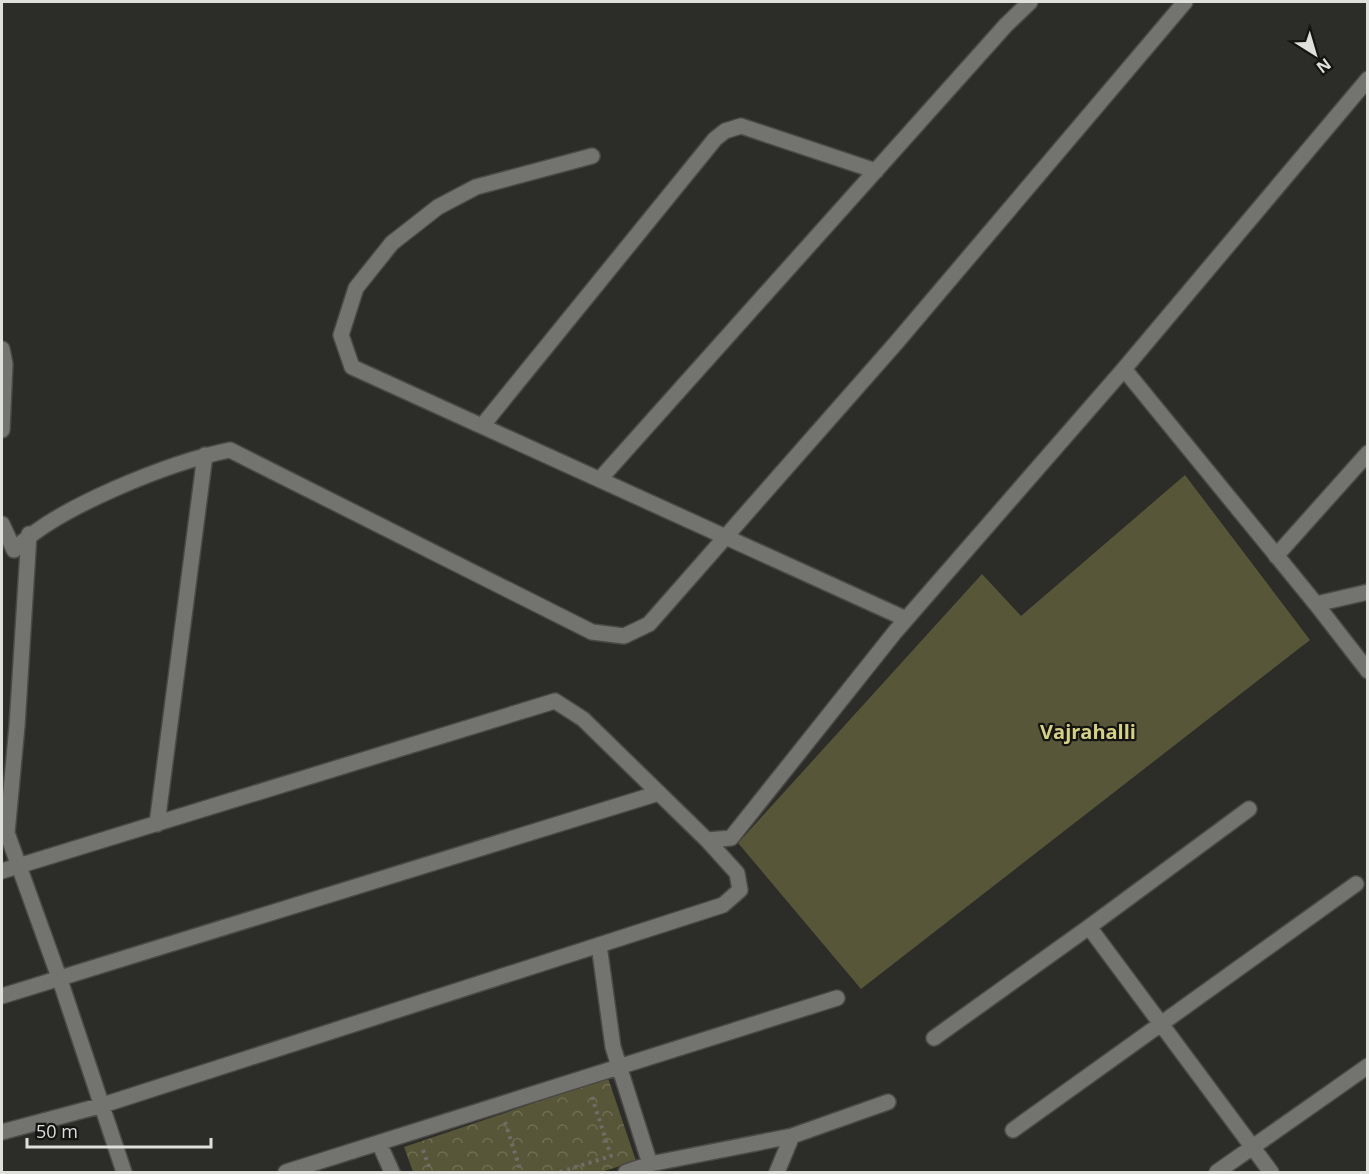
<svg xmlns="http://www.w3.org/2000/svg" width="1369" height="1174" font-family="'Open Sans',sans-serif">
<defs>
<pattern id="forest-crowns" width="20" height="18" patternUnits="userSpaceOnUse" patternTransform="scale(1.5)"><rect width="20" height="18" fill="#585638"/><path d="M2 6a3 3 0 1 1 6 0M12 15a3 3 0 1 1 6 0" fill="none" stroke="#706e54"/></pattern>
</defs>
<rect width="100%" height="100%" fill="#2c2c28"/>
<path fill="#585638" d="M1185,475L1310,640L861,989L738,843L982,574L1021,616Z"/>
<path fill="url(#forest-crowns)" d="M608,1078L636,1161L601,1172H413L404,1147Z"/>
<g fill="none" stroke-linecap="round" stroke-linejoin="round">
<g stroke="#494945" stroke-width="18">
<path id="minor" d="M592,156L476,187L438,207L392,243L356,288L341,335L352,367L906,619
M2,349L5,364L2,430
M1124,369L1316,604L1368,671
M482,426L715,139L725,131L741,126L876,171
M600,479L1006,25L1030,2
M2,524L14,550C56,507 171,462 230,450L592,632L624,636L649,624L896,343L1185,2
M29,534L17,726L7,833L60,980L124,1172
M1276,556L1368,453
M1316,604L1368,592
M157,824L205,455
M2,871L555,701L583,719L707,840L731,838L895,632L1124,369L1368,79
M1089,927L1271,1172
M599,945L613,1047L650,1164
M2,996L659,793
M934,1038L1089,927L1249,809
M1013,1130L1356,884
M2,1132L103,1105L723,905L740,890L737,873L707,840
M379,1143L392,1172
M286,1172L837,998
M626,1172L650,1164L792,1136L888,1102
M777,1172L792,1136
M1217,1172L1368,1066"/>
</g>
<path stroke="#6d6d69" stroke-width="4" stroke-dasharray="3 4.5" stroke-linecap="butt" d="M505,1122L521,1172
M423,1150L431,1172
M560,1172L611,1156L591,1094"/>
<use href="#minor" stroke="#73736f" stroke-width="15"/>
</g>
<g text-anchor="middle" stroke-width="4.5" stroke-linejoin="round" paint-order="stroke">
<g font-size="20" font-weight="bold" fill="#d6d182" stroke="#141412">
<text x="1088" y="739">Vajrahalli</text>
</g>
</g>
<rect width="1369" height="1174" fill="none" stroke="#dfdfdc" stroke-width="6"/>
<g transform="translate(1315 54) rotate(143)" stroke="#141412" stroke-width="4.5" paint-order="stroke">
<path d="M0-4.5L10 22L0 15L-10 22Z" fill="#dfdfdc"/>
<text y="-9" font-size="16" font-weight="bold" text-anchor="middle" fill="#dfdfdc">N</text>
</g>
<path d="M27 1138v9h184v-9" fill="none" stroke="#dfdfdc" stroke-width="3"/>
<text x="36" y="1138" font-size="18" fill="#dfdfdc" stroke="#141412" stroke-width="4.5" paint-order="stroke">50 m</text>
</svg>
